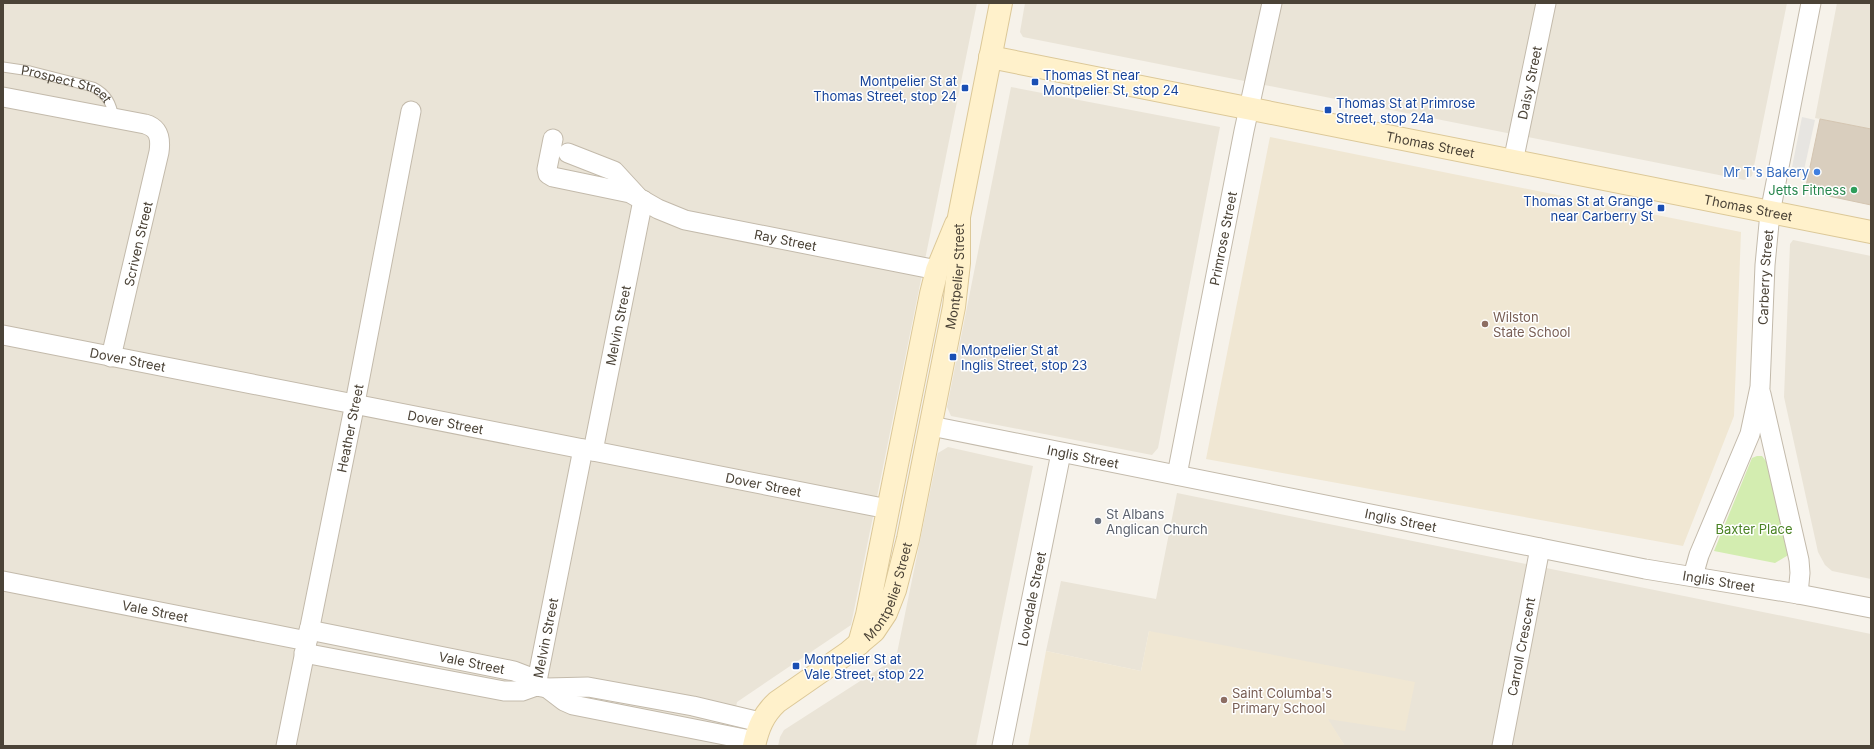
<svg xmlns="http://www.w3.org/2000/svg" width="1874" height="749" font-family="Inter,sans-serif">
<rect width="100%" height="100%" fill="#f6f2ea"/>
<path fill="#eae4d7" d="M3,3H977L851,625L737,702L728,746H3Z
M1025,3H1787L1752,176L1744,180L1023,37L1020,32Z
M1837,3H1871V129L1815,118Z
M1011,87L1220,127L1158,448L1152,455L951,416L947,407Z
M1793,240L1871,256V579L1832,571L1825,565L1818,552L1784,397L1790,244Z
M948,447L1033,466L976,746H778L780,737L784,730L896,658L938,453Z
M1177,493L1871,634V746H1345L1327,719L1149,631L1141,671L1046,651L1061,581L1156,599Z"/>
<path fill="#f0e7d3" d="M1270,137L1741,232L1734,416L1683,546L1206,459Z
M1149,631L1415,682L1405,731L1328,719L1345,746H1028L1046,651L1141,671Z"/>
<path fill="#d3edb0" d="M1757,456H1762L1766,461L1790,554L1775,563L1714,551L1752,458Z"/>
<path fill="#e7e5e1" d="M1802,117L1815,120L1804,170L1792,167Z"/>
<path fill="#d9cebe" stroke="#d4c5b1" d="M1820,119L1871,129V205L1805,191Z"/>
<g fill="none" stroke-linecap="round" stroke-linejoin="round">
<g stroke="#c3baab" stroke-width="11">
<g id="lane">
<path id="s1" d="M3,67L30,71L93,87C107,94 112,104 114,119"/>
</g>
</g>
<g stroke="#c3baab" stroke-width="21">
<g id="street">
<path d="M3,97L145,124C159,128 161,138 159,152L111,357"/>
<path id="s2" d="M553,139L547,169L548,174L553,177L630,193L658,209L685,220L937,270"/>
<path d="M568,153L614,171L637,196"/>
<path id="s3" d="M1513,162L1546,3"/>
<path id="s4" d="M3,335L888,509"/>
<path d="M1761,394L1799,560L1800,573L1798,594"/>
<path id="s5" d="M931,426L1540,548L1645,569L1798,594L1871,608"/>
<path id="s6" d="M593,451L643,200"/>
<path id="s7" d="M1177,475L1244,131L1272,3"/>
<path id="s8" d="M1693,576L1699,555L1750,434L1760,387L1765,265L1770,213L1811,3"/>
<path id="s9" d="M3,581L307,641"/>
<path id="s10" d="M309,630L514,671L527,676L536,686"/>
<path d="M304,653L504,691H522L536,686L547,688L588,687L693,706L760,722"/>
<path id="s11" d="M536,686L583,449"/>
<path d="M547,688L564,701L573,705L755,741"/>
<path id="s12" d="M286,746L355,403L411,111"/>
<path id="s13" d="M1002,746L1061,453"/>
<path id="s14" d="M1502,746L1540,548"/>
</g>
</g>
<g stroke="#dcc898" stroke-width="24">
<g id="secondary">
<path id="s15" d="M990,57L1871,232"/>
<path d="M859,644L867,615L931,294L937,270L956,224"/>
<path id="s16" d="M754,746C758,728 763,715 777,702L849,652L874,631L886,613L895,590L908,539L954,307L959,263V217L1001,3"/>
</g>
</g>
<use href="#lane" stroke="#fff" stroke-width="9"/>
<use href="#street" stroke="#fff" stroke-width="19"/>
<use href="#secondary" stroke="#fff1cb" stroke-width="22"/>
</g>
<g fill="#1a4fb4" stroke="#fff" stroke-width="1.5">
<rect x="1031" y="78" width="8" height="8" rx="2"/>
<rect x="961" y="84" width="8" height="8" rx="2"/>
<rect x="1324" y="106" width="8" height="8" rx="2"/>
<rect x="1657" y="204" width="8" height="8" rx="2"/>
<rect x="949" y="353" width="8" height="8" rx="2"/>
<rect x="792" y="662" width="8" height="8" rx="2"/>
</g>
<circle fill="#3f7fe0" stroke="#fff" stroke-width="1.5" cx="1817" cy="172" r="4"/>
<circle fill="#2e9e5b" stroke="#fff" stroke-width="1.5" cx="1854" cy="190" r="4"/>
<g fill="#8d6e63" stroke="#fff" stroke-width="1.5">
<circle cx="1485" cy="324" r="4"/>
<circle cx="1224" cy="700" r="4"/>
</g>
<circle fill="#6b7280" stroke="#fff" stroke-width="1.5" cx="1098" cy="521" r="4"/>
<g text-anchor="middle" stroke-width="3" stroke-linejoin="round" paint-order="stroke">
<g font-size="13" fill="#164399" stroke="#fff" text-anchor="start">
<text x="1043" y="80">Thomas St near<tspan x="1043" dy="15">Montpelier St, stop 24</tspan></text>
<text x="957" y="86" text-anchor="end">Montpelier St at<tspan x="957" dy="15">Thomas Street, stop 24</tspan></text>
<text x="1336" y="108">Thomas St at Primrose<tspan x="1336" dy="15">Street, stop 24a</tspan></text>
<text x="1653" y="206" text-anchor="end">Thomas St at Grange<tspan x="1653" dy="15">near Carberry St</tspan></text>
<text x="961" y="355">Montpelier St at<tspan x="961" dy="15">Inglis Street, stop 23</tspan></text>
<text x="804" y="664">Montpelier St at<tspan x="804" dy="15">Vale Street, stop 22</tspan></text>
</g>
<g font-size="13" fill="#4b4337" stroke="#fff">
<text dy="5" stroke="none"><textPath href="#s3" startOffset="81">Daisy Street</textPath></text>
<text dy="5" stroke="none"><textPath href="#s1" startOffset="66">Prospect Street</textPath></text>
<text dy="5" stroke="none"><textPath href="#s15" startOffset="449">Thomas Street</textPath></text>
<text dy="5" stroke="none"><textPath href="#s15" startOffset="773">Thomas Street</textPath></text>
<text dy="5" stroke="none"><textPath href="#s7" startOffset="241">Primrose Street</textPath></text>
<text dy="5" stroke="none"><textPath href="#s2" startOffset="284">Ray Street</textPath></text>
<text transform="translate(138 244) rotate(-77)" y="5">Scriven Street</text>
<text dy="5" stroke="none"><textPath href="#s16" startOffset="537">Montpelier Street</textPath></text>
<text dy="5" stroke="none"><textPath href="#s8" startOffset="311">Carberry Street</textPath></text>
<text dy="5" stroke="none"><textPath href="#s6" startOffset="128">Melvin Street</textPath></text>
<text dy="5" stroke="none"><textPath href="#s4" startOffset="127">Dover Street</textPath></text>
<text dy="5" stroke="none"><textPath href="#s4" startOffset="451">Dover Street</textPath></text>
<text dy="5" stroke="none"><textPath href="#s12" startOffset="324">Heather Street</textPath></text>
<text dy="5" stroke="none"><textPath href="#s5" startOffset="155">Inglis Street</textPath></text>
<text dy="5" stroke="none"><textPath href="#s4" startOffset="775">Dover Street</textPath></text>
<text dy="5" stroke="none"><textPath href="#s5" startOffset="479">Inglis Street</textPath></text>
<text dy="5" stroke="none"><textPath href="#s5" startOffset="803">Inglis Street</textPath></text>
<text dy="5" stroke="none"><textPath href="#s16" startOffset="213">Montpelier Street</textPath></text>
<text dy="5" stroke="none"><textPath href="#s13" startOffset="150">Lovedale Street</textPath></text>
<text dy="5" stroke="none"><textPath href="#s9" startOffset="155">Vale Street</textPath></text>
<text dy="5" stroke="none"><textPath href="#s11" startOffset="49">Melvin Street</textPath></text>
<text dy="5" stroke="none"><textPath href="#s14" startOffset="101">Carroll Crescent</textPath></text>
<text dy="5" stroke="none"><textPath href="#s10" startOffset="166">Vale Street</textPath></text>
</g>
<g font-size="13" fill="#366cbe" stroke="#fff" text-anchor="end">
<text x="1809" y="177">Mr T's Bakery</text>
</g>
<g font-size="13" fill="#27864d" stroke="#fff" text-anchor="end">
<text x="1846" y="195">Jetts Fitness</text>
</g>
<g font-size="13" fill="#785e54" stroke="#fff" text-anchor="start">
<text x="1493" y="322">Wilston<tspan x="1493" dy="15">State School</tspan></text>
<text x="1232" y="698">Saint Columba's<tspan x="1232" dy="15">Primary School</tspan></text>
</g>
<g font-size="13" fill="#5b616d" stroke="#fff" text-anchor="start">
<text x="1106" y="519">St Albans<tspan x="1106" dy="15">Anglican Church</tspan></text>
</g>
<g font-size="13" fill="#4a8324" stroke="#fff">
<text x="1754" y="534">Baxter Place</text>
</g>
</g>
<rect width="1874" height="749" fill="none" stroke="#4b4337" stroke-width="8"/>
</svg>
